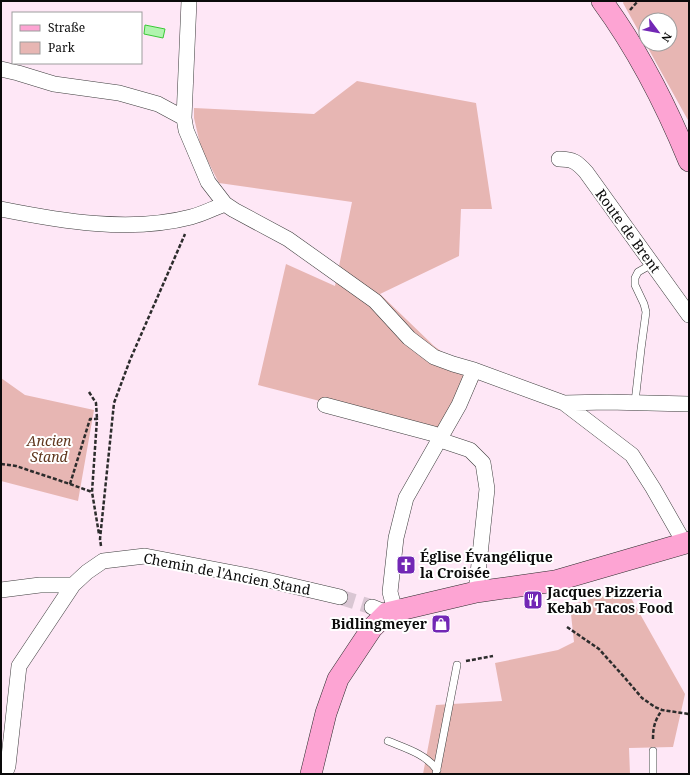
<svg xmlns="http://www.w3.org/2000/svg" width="690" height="775" font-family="'Noto Serif',serif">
<rect width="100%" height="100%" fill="#fee7f6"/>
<path fill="#e7b6b3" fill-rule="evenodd" d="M624,1H689V122L623,3ZM646,20H670V44H646Z
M357,81L476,103L492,209H461L459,256L380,294L434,346L479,379L451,435L258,385L286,264L335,286L352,202L219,183L201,148L194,118V108L314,114Z
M1,378L25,395L94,410L78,501L1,481Z
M626,589L685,694L673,747L629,748L630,774H423L436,705L502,701L495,663L558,650L574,642L570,605Z"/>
<path fill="#b1f4ae" stroke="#3ac937" d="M145,25L165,29L163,38L144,34Z"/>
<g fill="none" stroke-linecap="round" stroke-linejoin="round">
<path stroke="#d9c6d3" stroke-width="15" stroke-dasharray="15 8" stroke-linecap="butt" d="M340,597L372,607"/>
<g stroke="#3d3d3d" stroke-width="8">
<path id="lane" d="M635,402L641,349L646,312L644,304L635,285V278L638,272L652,264
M388,741C405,748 426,754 437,770
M653,751V774
M436,774L457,665"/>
</g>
<g stroke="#3d3d3d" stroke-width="16">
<path id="street" d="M1,69L18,73L54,84L119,93L158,104L184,118L186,130L208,182L225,204L234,210L288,239L375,301L409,338L434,357L453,364L474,370L564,403L607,402L689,404
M184,118L189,1
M559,159C573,159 577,162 586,172L689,315
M1,209C61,221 130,233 191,217C203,214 214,208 225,204
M564,403L632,455L653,488L685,544
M325,405L434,434L440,440L470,450L483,463L487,489L476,592
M1,590L40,585H73
M372,607L387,613
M395,611L390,592L396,538L406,498L459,405L474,370
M5,774L8,766L19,666L73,585L87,572L103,561L145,556L259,578L340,597"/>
</g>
<g stroke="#2c2c2c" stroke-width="22">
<path id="secondary" d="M602,1C638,50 666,105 689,161
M311,774L326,713L338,679L372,628L387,613L476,592L555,581L689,542"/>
</g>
<path stroke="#2c2c2c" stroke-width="2.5" stroke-dasharray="4 2" stroke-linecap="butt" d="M630,10L638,1
M89,392L96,403L97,419
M1,464L16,466L70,484L90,419H97L92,492L99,534
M70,484L92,492
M101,546L100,539L114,403L130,360L185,234
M567,627L599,649L625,678L642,698L655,707L662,710L689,714
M466,661L493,656
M653,739C653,727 655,720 662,710"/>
<use href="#lane" stroke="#fff" stroke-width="7"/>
<use href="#street" stroke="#fff" stroke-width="15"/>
<use href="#secondary" stroke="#fda4d3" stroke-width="21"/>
</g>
<defs>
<g id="church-square" transform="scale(1)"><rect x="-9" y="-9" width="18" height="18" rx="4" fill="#7227b5" stroke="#fff"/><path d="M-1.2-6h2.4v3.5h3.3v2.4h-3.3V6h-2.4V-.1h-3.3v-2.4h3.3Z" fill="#fff"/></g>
<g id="restaurant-square" transform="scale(1)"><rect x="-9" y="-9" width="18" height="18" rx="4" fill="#7227b5" stroke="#fff"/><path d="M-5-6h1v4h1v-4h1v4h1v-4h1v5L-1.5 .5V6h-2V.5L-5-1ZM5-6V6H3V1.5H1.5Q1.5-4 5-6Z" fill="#fff"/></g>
<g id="shop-square" transform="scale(1)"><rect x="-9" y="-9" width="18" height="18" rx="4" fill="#7227b5" stroke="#fff"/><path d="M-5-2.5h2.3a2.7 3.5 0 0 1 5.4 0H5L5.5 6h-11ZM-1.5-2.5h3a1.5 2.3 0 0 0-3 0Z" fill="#fff"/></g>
</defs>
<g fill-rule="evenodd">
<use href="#church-square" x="406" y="565"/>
<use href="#restaurant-square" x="533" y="600"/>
<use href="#shop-square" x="441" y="624"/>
</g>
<g text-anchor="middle" stroke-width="4" stroke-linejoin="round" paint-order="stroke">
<g font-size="14" fill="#0a0a0a" stroke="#fff">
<text transform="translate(628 231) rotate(54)" y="5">Route de Brent</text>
<text transform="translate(227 574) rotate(11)" y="5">Chemin de l'Ancien Stand</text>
</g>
<g font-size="14" font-style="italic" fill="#5f361d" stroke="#fff">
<text x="49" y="446">Ancien<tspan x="49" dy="16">Stand</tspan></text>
</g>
<g font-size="14" font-weight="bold" fill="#0a0a0a" stroke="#fff" text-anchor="start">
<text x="420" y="562">Église Évangélique<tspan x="420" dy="16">la Croisée</tspan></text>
<text x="547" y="597">Jacques Pizzeria<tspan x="547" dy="16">Kebab Tacos Food</tspan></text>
<text x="427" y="629" text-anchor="end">Bidlingmeyer</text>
</g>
</g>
<rect width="690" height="775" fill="none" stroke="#0a0a0a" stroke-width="4"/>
<rect x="12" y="12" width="130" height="52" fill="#ffffff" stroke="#9d9d9d"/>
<rect x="20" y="25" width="20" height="6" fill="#fda4d3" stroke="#9d9d9d"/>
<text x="48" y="32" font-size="12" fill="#0a0a0a">Straße</text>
<rect x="20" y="42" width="20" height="12" fill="#e7b6b3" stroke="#9d9d9d"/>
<text x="48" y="52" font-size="12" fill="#0a0a0a">Park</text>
<g transform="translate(658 32) rotate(122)"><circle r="19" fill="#ffffff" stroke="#9d9d9d"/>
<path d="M0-3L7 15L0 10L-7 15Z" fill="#7227b5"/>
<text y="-6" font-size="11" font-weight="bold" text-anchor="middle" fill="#0a0a0a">N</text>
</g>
</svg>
